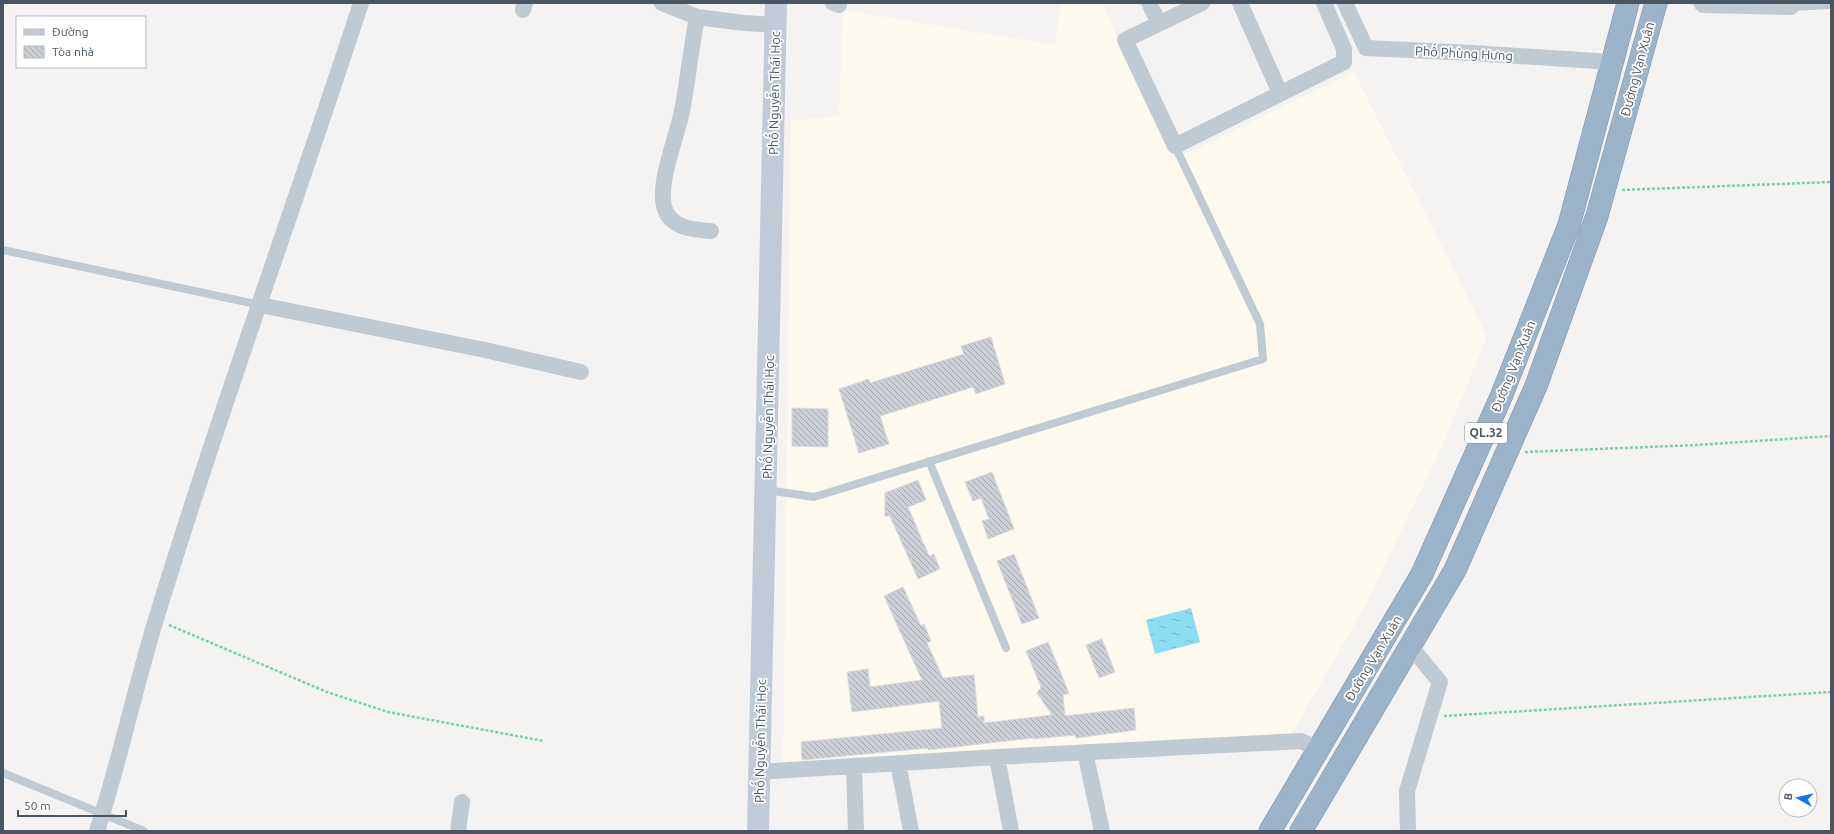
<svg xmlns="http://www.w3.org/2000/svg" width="1834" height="834" font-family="Ubuntu,sans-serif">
<defs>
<pattern id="water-ripples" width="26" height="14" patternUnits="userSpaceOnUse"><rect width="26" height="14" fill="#8bddf2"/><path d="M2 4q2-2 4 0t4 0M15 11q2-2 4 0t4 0" fill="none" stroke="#74b6c7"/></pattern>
<pattern id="building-back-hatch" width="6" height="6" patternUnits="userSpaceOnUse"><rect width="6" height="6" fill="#cccfd5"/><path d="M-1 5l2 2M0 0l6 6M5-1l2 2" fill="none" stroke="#a8abb0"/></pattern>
</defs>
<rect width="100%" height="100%" fill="#f5f2f2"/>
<path fill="#fdf9ee" d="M1061,3H1102L1173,160L1354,72L1487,336L1442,446L1364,608L1291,735L783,766L791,121L839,116L843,10L1055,45Z"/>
<path fill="url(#water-ripples)" d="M1191,608L1200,642L1155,654L1146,620Z"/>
<path fill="url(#building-back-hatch)" stroke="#d6d9de" d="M991,337L1005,384L976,394L973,387L880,416L889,444L859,453L839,389L869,379L870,383L964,354L961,346Z
M792,408L828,409V447L792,446Z
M992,472L1014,529L988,539L982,521L989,519L981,498L973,501L965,482Z
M918,480L926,500L908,507L929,556L934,554L940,569L918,579L890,516H885V493Z
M1014,554L1039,618L1022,624L997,561Z
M903,587L921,626L924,624L931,641L927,643L943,678L974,675L978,717L984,716V723L1052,715L1037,693L1041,687L1026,651L1048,642L1069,693L1063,695L1065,716L1134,708L1136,730L1076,738L1075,735L1033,739V738L928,750V748L802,760L801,742L942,728L939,701L852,712L847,672L868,669L870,687L922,680L884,596Z
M1102,639L1115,672L1099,678L1086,645Z"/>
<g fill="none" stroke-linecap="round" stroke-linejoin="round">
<g stroke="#7390af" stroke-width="23">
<path id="trunk" d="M1270,831L1422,574L1501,397L1569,225L1628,3
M1301,831L1455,570L1536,386L1597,216L1656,3"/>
</g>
<path stroke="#76d3a5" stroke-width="2.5" stroke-dasharray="3 2" stroke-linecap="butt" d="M1622,190L1831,182
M1525,452L1696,445L1831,436
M169,625L327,692L388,712L544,741
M1444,716L1831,692"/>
<path stroke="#c0cad2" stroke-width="8" d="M1791,7L1831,5
M3,250L260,305
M929,461L1006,648
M767,490L814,497L1263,359L1260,324L1175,146
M3,773L144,831"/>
<path stroke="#c0cad2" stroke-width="16" d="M662,3L697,17L744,23L775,25
M833,3L839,5
M1149,3L1159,23
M1202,3L1125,40L1175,146L1344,62V49L1324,3
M1240,3L1280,93
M1345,3L1366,48L1473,53L1612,62
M1701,3L1703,5L1791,7V3
M523,10L525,3
M697,17C691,48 688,80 682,111C677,137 658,181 664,206C669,228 693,230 711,231
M260,305L485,350L581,372
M1085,752L1102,831
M997,757L1011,831
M898,763L911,831
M854,766L856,831
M759,772L997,757L1301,741L1319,749
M97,831C120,760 135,687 157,616C220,410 294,208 361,3
M458,831L462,802
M1408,831L1407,791L1440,682L1411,647"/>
<path stroke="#c0cbd7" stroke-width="22" d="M758,831L776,3"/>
<use href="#trunk" stroke="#9cb4ca" stroke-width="22"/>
</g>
<g text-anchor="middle" stroke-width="3.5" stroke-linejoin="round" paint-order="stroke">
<rect fill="#fff" stroke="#808990" stroke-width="1" x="1465" y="423" width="42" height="20" rx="3"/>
<g font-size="12" font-weight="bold" fill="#495661">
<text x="1486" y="437">QL.32</text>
</g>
<g font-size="13" fill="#495661" stroke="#fff">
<text transform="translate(1464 53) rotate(3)" y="5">Phố Phùng Hưng</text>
<text transform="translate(1637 69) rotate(-75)" y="5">Đường Vạn Xuân</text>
<text transform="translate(774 93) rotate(-89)" y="5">Phố Nguyễn Thái Học</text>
<text transform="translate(1513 366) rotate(-68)" y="5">Đường Vạn Xuân</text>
<text transform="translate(768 417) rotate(-89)" y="5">Phố Nguyễn Thái Học</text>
<text transform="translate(1373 658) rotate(-59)" y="5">Đường Vạn Xuân</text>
<text transform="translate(760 741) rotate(-89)" y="5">Phố Nguyễn Thái Học</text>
</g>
</g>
<rect width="1834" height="834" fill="none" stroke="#495661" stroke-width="8"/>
<rect x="16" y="16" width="130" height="52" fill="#ffffff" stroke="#b6bbc0"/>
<rect x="24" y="29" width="20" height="6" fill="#c0cbd7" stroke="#b6bbc0"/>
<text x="52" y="36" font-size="12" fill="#495661">Đường</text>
<rect x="24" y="46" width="20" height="12" fill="url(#building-back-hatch)" stroke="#b6bbc0"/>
<text x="52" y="56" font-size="12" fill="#495661">Tòa nhà</text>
<g transform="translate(1798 798) rotate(278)"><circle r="19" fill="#ffffff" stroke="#b6bbc0"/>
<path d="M0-3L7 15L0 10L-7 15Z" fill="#1174f0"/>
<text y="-6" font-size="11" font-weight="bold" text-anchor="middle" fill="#495661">B</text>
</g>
<path d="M18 810v6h108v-6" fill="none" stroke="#495661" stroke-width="2"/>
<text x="24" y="810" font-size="12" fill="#495661" stroke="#ffffff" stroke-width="3" paint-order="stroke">50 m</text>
</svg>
